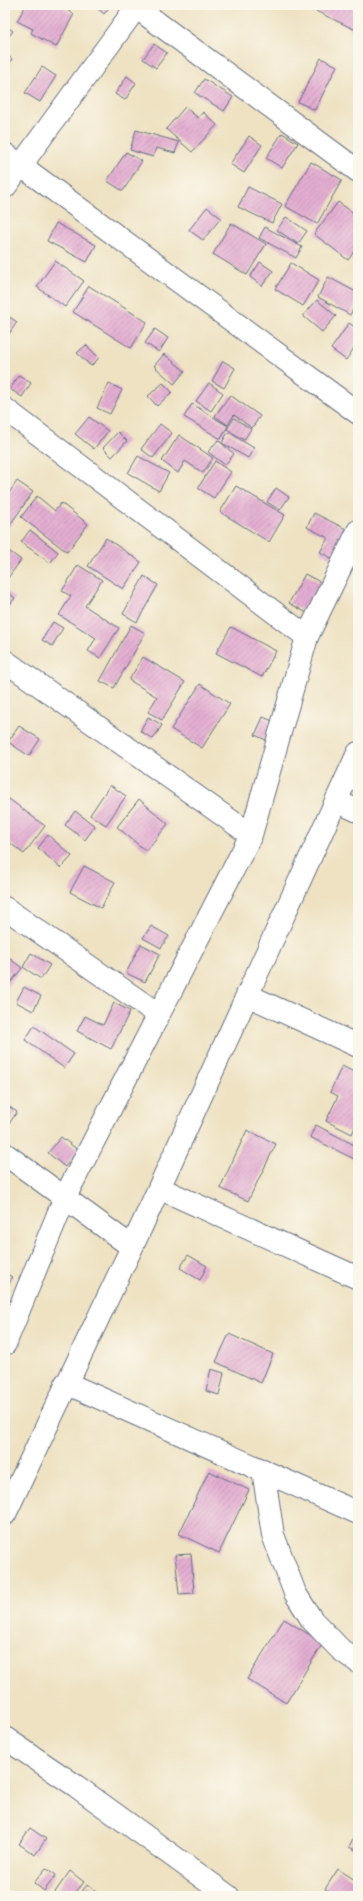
<svg xmlns="http://www.w3.org/2000/svg" width="363" height="1901" font-family="Sriracha,sans-serif">
<defs>
<pattern id="building-hatch" width="6" height="6" patternUnits="userSpaceOnUse"><rect width="6" height="6" fill="#e4aed2"/><path d="M-1 1l2-2M0 6l6-6M5 7l2-2" fill="none" stroke="#b88eae"/></pattern>
</defs>
<rect width="100%" height="100%" fill="#fbf7ec"/>
<filter id="ink" filterUnits="userSpaceOnUse"><feTurbulence type="fractalNoise" baseFrequency=".025" numOctaves="2"/><feDisplacementMap in="SourceGraphic" scale="8" xChannelSelector="R" yChannelSelector="G"/><feConvolveMatrix kernelMatrix="1 2 1 2 8 2 1 2 1" color-interpolation-filters="sRGB"/></filter>
<filter id="wash" filterUnits="userSpaceOnUse"><feTurbulence type="fractalNoise" baseFrequency=".012" numOctaves="4" result="noise"/><feDisplacementMap in="SourceGraphic" scale="16" xChannelSelector="R" yChannelSelector="G"/><feGaussianBlur stdDeviation="0.9" result="paint"/><feColorMatrix in="noise" values="0 0 0 0 0 0 0 0 0 0 0 0 0 0 0 0 0 1.4 0 .05"/><feComposite in="paint" operator="in"/></filter>
<g filter="url(#wash)">
<rect width="100%" height="100%" fill="#eee2c2"/>
<g id="blocks">
<path fill="url(#building-hatch)" d="M26,5H67L65,9L74,14L56,47L31,33L33,29L17,21Z
M94,5H111L104,14Z
M303,5H353L358,7V31Z
M5,25L13,31L5,41Z
M154,44L167,53L156,68L143,59Z
M5,54L12,59L5,69Z
M321,58L337,66L315,110L298,102Z
M42,67L56,76L40,102L25,93Z
M127,76L136,83L125,100L115,94Z
M204,79L233,97L224,111L195,93Z
M185,107L198,118L203,112L217,125L192,152L166,129Z
M136,130L179,142L175,153L156,148L153,157L130,150Z
M282,133L298,143L282,168L266,158Z
M249,136L262,145L244,173L230,164Z
M126,152L142,161L123,191L107,181Z
M311,162L342,180L317,224L285,206Z
M248,187L282,204L272,223L238,207Z
M338,202L358,216V247L348,260L314,234Z
M207,207L221,218L203,240L189,230Z
M286,217L307,231L298,244L277,230Z
M56,223L96,245L87,262L47,241Z
M231,223L266,244L247,275L213,254Z
M265,227L302,247L296,258L259,238Z
M55,261L84,281L65,307L37,287Z
M260,262L273,271L262,286L250,277Z
M291,263L319,280L303,306L275,289Z
M328,277L358,293V300L350,315L318,297Z
M89,286L147,322L131,348L73,312Z
M317,300L336,316L322,332L303,316Z
M5,314L17,322L5,340Z
M349,323L358,329V342L346,360L331,349Z
M155,329L168,338L159,352L145,343Z
M86,345L99,358L91,366L77,353Z
M164,354L185,371L174,384L154,366Z
M223,361L235,368L224,388L212,381Z
M19,375L31,383L22,397L10,389Z
M109,383L122,390L110,414L97,408Z
M163,383L172,392L157,406L148,396Z
M209,383L223,393L211,411L196,401Z
M230,395L260,416L252,428L234,415L228,425L215,416Z
M192,404L228,426L221,439L184,417Z
M89,417L108,431L94,449L75,434Z
M234,418L251,429L244,440L227,429Z
M160,424L172,433L153,458L141,449Z
M118,432L127,441L112,457L103,448Z
M228,432L254,448L248,458L222,443Z
M179,435L213,458L203,473L185,461L178,473L162,461Z
M218,440L234,454L225,465L208,452Z
M138,456L169,473L159,491L128,473Z
M215,461L231,472L214,498L198,488Z
M17,481L33,492L5,532V499Z
M236,486L285,515L269,542L220,512Z
M276,488L289,497L280,510L267,502Z
M37,496L55,511L61,503L88,524L67,552L21,517Z
M314,513L356,534L341,563L320,552L328,538L307,527Z
M30,530L58,552L50,563L21,542Z
M106,538L141,562L123,589L88,566Z
M5,548L21,560L5,582Z
M78,565L102,580L85,606L119,628L100,658L88,651L96,638L59,615L71,596L62,591Z
M305,574L333,589L318,619L289,603Z
M144,576L158,585L137,622L123,614Z
M5,590L15,598L5,611Z
M53,622L63,628L52,646L42,640Z
M131,625L145,633L114,688L100,681Z
M231,627L276,651L262,677L216,653Z
M143,657L185,682L162,720L148,712L157,697L129,680Z
M200,684L230,704L202,748L171,729Z
M148,717L162,725L153,739L140,731Z
M263,717L275,722L268,741L255,735Z
M19,726L40,739L29,756L8,742Z
M110,785L126,796L106,825L90,815Z
M5,796L45,826L24,854L5,839Z
M139,799L168,824L146,851L117,827Z
M75,811L95,826L85,840L65,825Z
M48,835L72,856L61,868L38,848Z
M84,866L115,882L101,908L70,892Z
M151,926L169,936L161,948L143,938Z
M141,944L160,954L145,982L126,973Z
M31,953L50,965L41,979L23,967Z
M5,955L22,968L5,990Z
M24,987L41,996L33,1011L16,1002Z
M114,1003L130,1011L111,1049L77,1031L85,1016L103,1025Z
M34,1026L74,1054L64,1068L25,1040Z
M342,1066L358,1074V1121L352,1134L326,1121L338,1096L330,1092Z
M5,1104L17,1112L6,1128L5,1127Z
M316,1125L358,1147V1161L310,1137Z
M247,1130L276,1144L248,1201L220,1188Z
M61,1137L78,1150L65,1167L48,1153Z
M188,1255L207,1266L200,1280L180,1268Z
M5,1273L12,1277L5,1290Z
M229,1334L273,1354L261,1383L216,1362Z
M211,1369L224,1373L219,1395L206,1391Z
M209,1471L249,1490L219,1553L179,1534Z
M191,1554L194,1593L179,1594L175,1555Z
M284,1619L323,1643L286,1703L247,1679Z
M358,1827V1851L349,1847Z
M30,1828L46,1839L35,1855L19,1844Z
M46,1868L56,1875L44,1891L34,1883Z
M338,1869L358,1882V1888L353,1896H336L325,1889Z
M70,1871L84,1882L73,1896H61L55,1892Z
M88,1884L102,1896H78Z"/>
</g>
</g>
<g filter="url(#ink)">
<use href="#blocks" fill-opacity="0" stroke="#656e81" stroke-width="1"/>
<g fill="none" stroke-linecap="round" stroke-linejoin="round">
<g stroke="#656e81" stroke-width="24">
<path id="minor" d="M133,5L358,171
M5,154L358,413
M5,187L138,5
M5,409L307,637
M5,661L251,835
M336,801L358,811
M5,908L158,1014
M247,995L358,1046
M5,1154L132,1247
M159,1188L358,1278
M5,1344L65,1197L251,835L307,637L358,531
M66,1383L358,1513
M263,1470L273,1535L295,1593L312,1620L341,1650L358,1662
M5,1514L132,1247L358,753
M5,1738L76,1786L228,1896"/>
</g>
<use href="#minor" stroke="#fff" stroke-width="22"/>
</g>
</g>
<rect width="363" height="1901" fill="none" stroke="#fbf7ec" stroke-width="20"/>
</svg>
